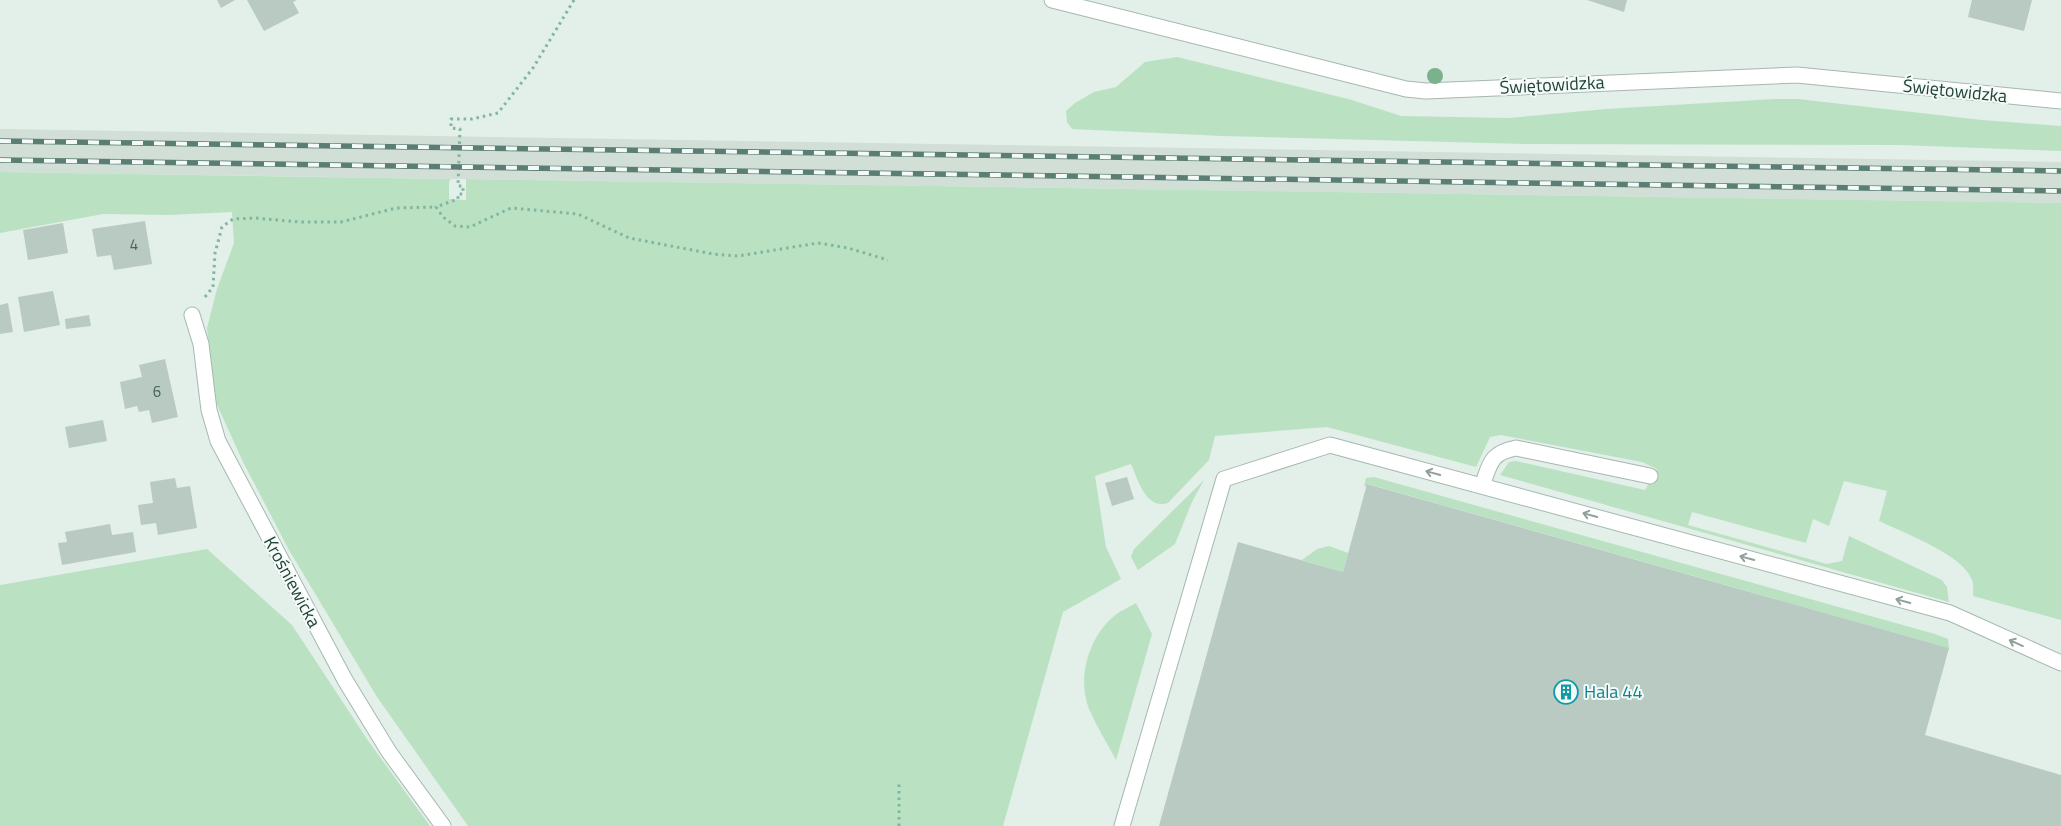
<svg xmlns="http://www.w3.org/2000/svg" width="2061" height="826" font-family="'Titillium Web',sans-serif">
<rect width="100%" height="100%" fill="#e3efe9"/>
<path fill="#d1dfd7" d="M0,129L2061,162V203L0,172Z"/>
<path fill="#bae2c2" d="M1177,57L1352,100L1401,116L1509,118L1606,109L1774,99H1798L1982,120L2061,126V151L1899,145L1526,144L1222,136L1072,129L1067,122L1066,111L1075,103L1094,92L1116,87L1145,62Z
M0,172L451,179L449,182V199L466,200V179L2061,203V620L1973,596C1973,591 1974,584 1972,580C1964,555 1902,532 1879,521L1887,491L1844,481L1829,526L1813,519L1806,543L1692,512L1688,525L1827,564L1842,561L1849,536L1942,580L1947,587L1949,602L1500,475L1509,462L1516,461L1645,490L1657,469L1642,462L1501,435L1490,437L1476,467L1327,427L1215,436L1209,460L1168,503C1146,510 1138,480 1131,464L1095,476L1106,547L1121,579L1063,612L1003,826H468L377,697L289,550L243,462L213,396L207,328L217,289L234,243L232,212L170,215L103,214L0,233Z
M1374,477L1935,634L1948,639L1949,648L1368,484L1367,487L1364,486L1366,478Z
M1204,480L1192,502L1175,544L1138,570L1131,557L1134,549Z
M1329,546L1348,553L1343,572L1302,560L1317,549Z
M207,549L292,625L369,742L430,826H0V585Z
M1136,603L1152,634L1116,760C1107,743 1097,727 1089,709C1077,678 1088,639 1113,617C1119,611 1128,608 1136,603Z"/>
<path fill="#b8cac1" d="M217,0H235L221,8Z
M247,0H297L293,2L299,13L264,31Z
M1587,0H1627L1624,12Z
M1972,0H2032L2024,31L1968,17Z
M145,221L152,264L114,270L111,255L97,257L92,229Z
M63,223L68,253L28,260L23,230Z
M53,291L60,325L24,332L18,297Z
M8,303L13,332L0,334V305Z
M89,315L91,326L66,329L65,319Z
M165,359L178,417L152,423L149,410L139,412L137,406L125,409L120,382L142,377L139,365Z
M103,420L107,441L69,448L65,427Z
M1127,477L1134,499L1112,506L1105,483Z
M175,478L177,488L190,486L197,528L158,535L156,523L141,525L138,505L153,503L150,482Z
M1367,484L1949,648L1925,735L2061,775V826H1159L1238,542L1343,572Z
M110,524L112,535L133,532L136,552L62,565L58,543L67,542L65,532Z"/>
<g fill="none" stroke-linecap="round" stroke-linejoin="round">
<g stroke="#a5b8b0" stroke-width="17">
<path id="minor" d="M1052,0L1406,89L1426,91L1797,75L2061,101
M192,315L201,344L209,410L218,441L345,680L389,752L443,826
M1482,486C1490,464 1490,453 1516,448L1650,476
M1122,826L1224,479L1330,445L1950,613L2061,663"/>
</g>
<path stroke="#80b5a0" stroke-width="3" stroke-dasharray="2.5 4" stroke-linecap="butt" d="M574,0L533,68L498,113L472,119H451V128L460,129L458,186H463V194H458V199L436,207L443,217L455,226L470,227L511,208L578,214L629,238L713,254L738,256L818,243L848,248L888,260
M205,297L213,287L215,253L222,227L233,219L255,218L300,222H341L396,208L436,207
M899,826V782"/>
<use href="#minor" stroke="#fff" stroke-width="15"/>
<g stroke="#5b7e72" stroke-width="5.5">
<path id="rail" d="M0,141L2061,171
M0,160L2061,191"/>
</g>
<use href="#rail" stroke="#f4faf7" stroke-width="4" stroke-dasharray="11" stroke-linecap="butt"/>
</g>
<circle fill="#7bb18d" cx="1435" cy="76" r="8"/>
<defs><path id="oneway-shaft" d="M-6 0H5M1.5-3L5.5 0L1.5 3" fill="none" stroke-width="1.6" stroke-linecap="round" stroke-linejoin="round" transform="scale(1.25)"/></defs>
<g stroke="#90a09a">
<use href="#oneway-shaft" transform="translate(1433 473) rotate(-165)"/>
<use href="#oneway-shaft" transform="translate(1590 515) rotate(-165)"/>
<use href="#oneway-shaft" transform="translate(1747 558) rotate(-165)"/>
<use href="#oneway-shaft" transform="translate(1903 601) rotate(-165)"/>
<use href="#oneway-shaft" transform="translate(2016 643) rotate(-156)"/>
</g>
<defs>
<g id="building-ring" transform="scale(1.25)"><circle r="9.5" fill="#f4faf7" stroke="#0f9aa8" stroke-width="1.5"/><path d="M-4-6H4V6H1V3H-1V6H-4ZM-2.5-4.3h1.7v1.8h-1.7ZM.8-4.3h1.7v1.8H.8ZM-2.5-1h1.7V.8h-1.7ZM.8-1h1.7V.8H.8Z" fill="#0f9aa8"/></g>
</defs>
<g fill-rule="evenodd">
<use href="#building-ring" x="1566" y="692"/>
</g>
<g text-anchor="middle" stroke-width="4" stroke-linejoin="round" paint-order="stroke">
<g font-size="15" fill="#476459">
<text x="134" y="250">4</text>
<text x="157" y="397">6</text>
</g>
<g font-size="18" fill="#214236" stroke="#f4faf7">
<text transform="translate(1552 85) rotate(-3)" y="6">Świętowidzka</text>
<text transform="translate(1955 91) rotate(6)" y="6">Świętowidzka</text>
<text transform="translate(292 582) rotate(62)" y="6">Krośniewicka</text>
</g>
<g font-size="18" fill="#0d838f" stroke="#f4faf7" text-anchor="start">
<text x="1584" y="698">Hala 44</text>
</g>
</g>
</svg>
